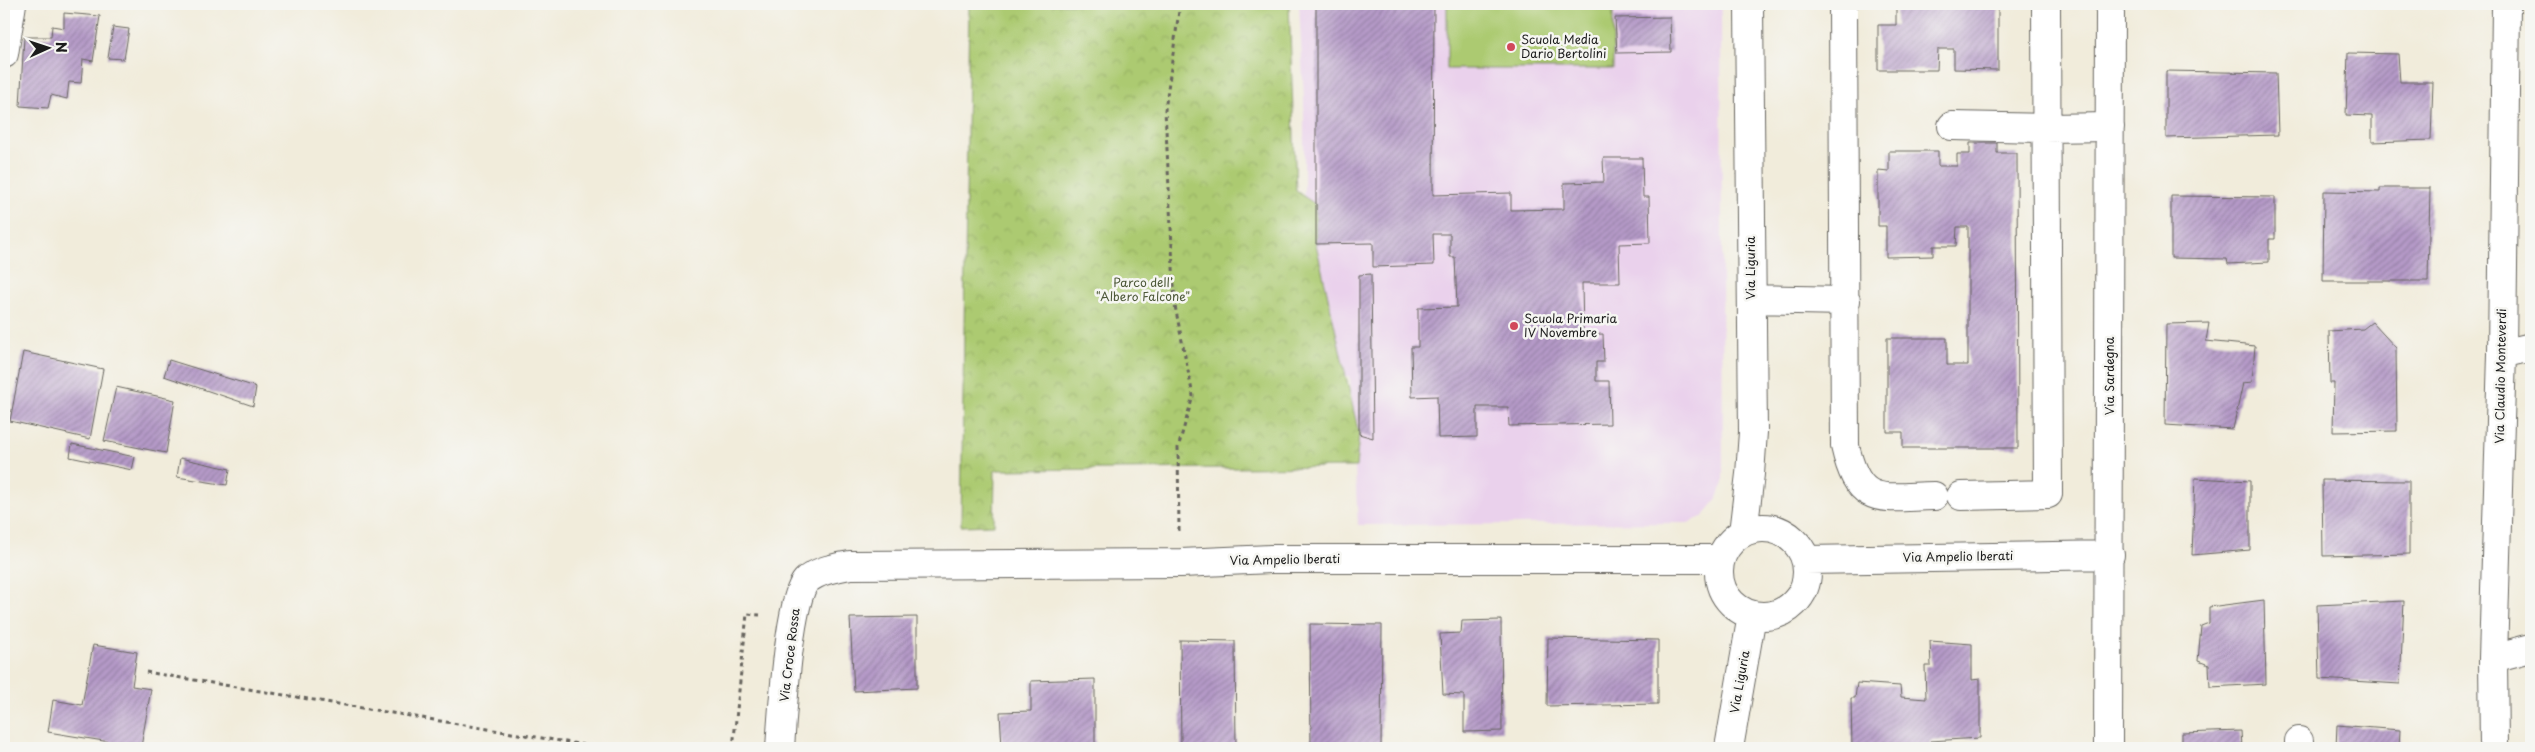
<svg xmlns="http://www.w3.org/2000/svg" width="2535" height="752" font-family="'Playpen Sans',sans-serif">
<defs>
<pattern id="park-crowns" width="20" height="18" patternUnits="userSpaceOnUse" patternTransform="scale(1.25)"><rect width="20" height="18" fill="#acca71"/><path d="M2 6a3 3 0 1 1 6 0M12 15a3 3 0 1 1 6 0" fill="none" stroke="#93ad61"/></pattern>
<pattern id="building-hatch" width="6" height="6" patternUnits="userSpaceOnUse" patternTransform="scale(1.25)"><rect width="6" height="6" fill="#b59ac8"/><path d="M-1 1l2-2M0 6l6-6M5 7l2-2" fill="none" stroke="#927da2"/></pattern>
</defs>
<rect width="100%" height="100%" fill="#f6f6f2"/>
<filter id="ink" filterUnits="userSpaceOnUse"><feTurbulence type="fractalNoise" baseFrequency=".02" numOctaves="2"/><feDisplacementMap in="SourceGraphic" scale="10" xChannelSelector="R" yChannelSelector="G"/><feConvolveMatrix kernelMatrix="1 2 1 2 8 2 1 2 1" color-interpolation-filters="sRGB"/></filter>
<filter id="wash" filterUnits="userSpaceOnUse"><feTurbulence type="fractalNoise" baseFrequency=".0096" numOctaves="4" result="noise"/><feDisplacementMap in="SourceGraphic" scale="20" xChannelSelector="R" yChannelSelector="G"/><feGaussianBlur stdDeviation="1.12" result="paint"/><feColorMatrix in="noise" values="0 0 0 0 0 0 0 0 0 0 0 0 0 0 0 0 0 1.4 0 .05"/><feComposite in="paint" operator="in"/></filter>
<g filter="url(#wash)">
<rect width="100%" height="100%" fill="#f1ecdb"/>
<path fill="#ead1ec" d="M1299,4H1721L1723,483L1716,500L1704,516L1688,523L1358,525L1350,376L1307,379L1304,277V99Z"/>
<path fill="url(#park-crowns)" stroke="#647346" d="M969,4H1289L1296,191L1315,204L1316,244L1359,434L1356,467L995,470L994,525L961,526Z"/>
<path fill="#acca71" stroke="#647346" d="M1447,4H1613V69H1447Z"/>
<g id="blocks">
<path fill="url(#building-hatch)" d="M1316,4H1434L1433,195L1511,193V210L1564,209V183L1604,182L1603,158H1642L1643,197H1649L1650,243L1619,244L1620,283H1582L1583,335L1603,334L1604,362H1596V381H1609L1610,424L1509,426L1508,407H1477V437L1438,438L1437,396L1412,397L1411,347H1418V308L1457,307L1455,257H1450V234H1433L1434,265L1373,267V243L1316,244Z
M1896,4H1998V70L1954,69V49H1938L1937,70H1878V25H1896Z
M64,13L100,16L93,61L83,59L81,83L69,82L67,99L51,95L48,108L20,106L24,37H51L52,26L64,28Z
M1670,17L1671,52L1617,53L1615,18Z
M113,27L129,29L124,59L108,58Z
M2348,53L2398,54L2400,82H2433L2431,140L2372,142V116L2346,115Z
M2166,71L2276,73L2278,135L2166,138Z
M1970,143H1997V153H2017L2018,448H1903V432H1887V338H1947V365H1968V227H1957L1956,246H1933V256L1886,257V226H1878V170L1889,171V151H1938V166H1957V154H1970Z
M2380,188H2430L2428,281H2323L2324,191L2380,192Z
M2171,196L2275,197V239H2269V262L2228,264L2227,259L2171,258Z
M1371,274L1373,438L1359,434V275Z
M2372,322L2396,348L2397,431L2333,432L2334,383H2330L2329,331L2363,329Z
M2209,323L2206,341L2255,346L2252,382L2243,383L2233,429L2165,425L2166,324Z
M23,352L103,369L90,439L10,421Z
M169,360L256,387L253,406L164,376Z
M116,387L175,400L166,453L104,441Z
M72,444L135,457L132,470L70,457Z
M180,458L230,469L227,485L177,477Z
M2195,478L2250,481V550L2192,555Z
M2322,480L2409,481V554L2323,556Z
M2264,600L2266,684L2210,687L2209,665L2198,661L2201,626L2209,623V607Z
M2404,601L2400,684L2319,679L2317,605Z
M917,617V688L854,691L850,618Z
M1501,620L1502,731L1464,732V695L1443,694L1440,634L1461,633L1462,621Z
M1310,624L1382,625L1381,748H1311Z
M1548,638L1658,640V704L1547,706Z
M1180,640L1235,641L1236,748H1181Z
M1930,641L1972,644V680L1980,679V738L1930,741L1931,748H1852L1851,698H1855L1857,683L1900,686L1901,697L1926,699L1925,666H1931Z
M93,645L137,652L132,686L151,689L141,747L48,732L53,700L82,705Z
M1095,679V748H1002L1000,712L1031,711V681Z
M2337,725L2400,730L2399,748H2336Z
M2241,731L2242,748H2182V733Z"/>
</g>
</g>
<g filter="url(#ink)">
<use href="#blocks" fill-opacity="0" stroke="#67655f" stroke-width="1"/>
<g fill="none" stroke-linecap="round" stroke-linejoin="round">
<g stroke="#67655f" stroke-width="30">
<path id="minor" d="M1843,4L1845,446C1859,508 1881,497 1934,496
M4,54L12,4
M1952,126L2046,128L2110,127
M1752,299L1846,301
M2502,354L2531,347
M1961,496L2048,494L2046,4
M1719 572a44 44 0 1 1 88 0a44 44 0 1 1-88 0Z
M1743,533L1750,474L1753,432L1749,4
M1806,560L2110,555
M2493,658L2531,648
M2299,741V748
M780,748C782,720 789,595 807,580C819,570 835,568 850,565L1181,563L1271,559H1721
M1729,748L1752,615
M2108,748L2110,4
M2494,748L2493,658L2502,354L2506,4"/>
</g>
<path stroke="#67655f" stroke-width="3" stroke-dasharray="4 4" stroke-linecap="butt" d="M1179,531L1178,448L1193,396L1175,306L1165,110L1180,4
M146,672L602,748
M733,748L747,614L760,615"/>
<use href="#minor" stroke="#fff" stroke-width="28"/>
</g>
</g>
<g fill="#d1495b" stroke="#f6f6f2" stroke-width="2">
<circle cx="1511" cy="47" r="5"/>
<circle cx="1514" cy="326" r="5"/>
</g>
<g text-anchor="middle" stroke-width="5" stroke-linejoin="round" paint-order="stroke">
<g font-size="12" fill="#1c1c1c" stroke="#f6f6f2" text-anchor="start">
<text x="1521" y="44">Scuola Media<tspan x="1521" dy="14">Dario Bertolini</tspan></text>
<text x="1524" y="323">Scuola Primaria<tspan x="1524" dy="14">IV Novembre</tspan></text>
</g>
<g font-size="12" fill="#1c1c1c" stroke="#f6f6f2">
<text transform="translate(1751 268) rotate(-90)" y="4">Via Liguria</text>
<text transform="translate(2110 376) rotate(-90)" y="4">Via Sardegna</text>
<text transform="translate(2501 376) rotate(-89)" y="4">Via Claudio Monteverdi</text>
<text transform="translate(1958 557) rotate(-1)" y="4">Via Ampelio Iberati</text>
<text transform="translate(1285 560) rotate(-1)" y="4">Via Ampelio Iberati</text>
<text transform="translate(790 655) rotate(-83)" y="4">Via Croce Rossa</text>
<text transform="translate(1740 682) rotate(-80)" y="4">Via Liguria</text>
</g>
<g font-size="12" fill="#4e593a" stroke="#f6f6f2">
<text x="1143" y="287">Parco dell'<tspan x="1143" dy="14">"Albero Falcone"</tspan></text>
</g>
</g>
<rect width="2535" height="752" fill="none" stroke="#f6f6f2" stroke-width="20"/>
<g transform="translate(48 48) rotate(87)" stroke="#f6f6f2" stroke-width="4" paint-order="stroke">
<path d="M0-4L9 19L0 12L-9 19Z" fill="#1c1c1c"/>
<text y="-8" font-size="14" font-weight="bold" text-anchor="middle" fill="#1c1c1c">N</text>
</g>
</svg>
